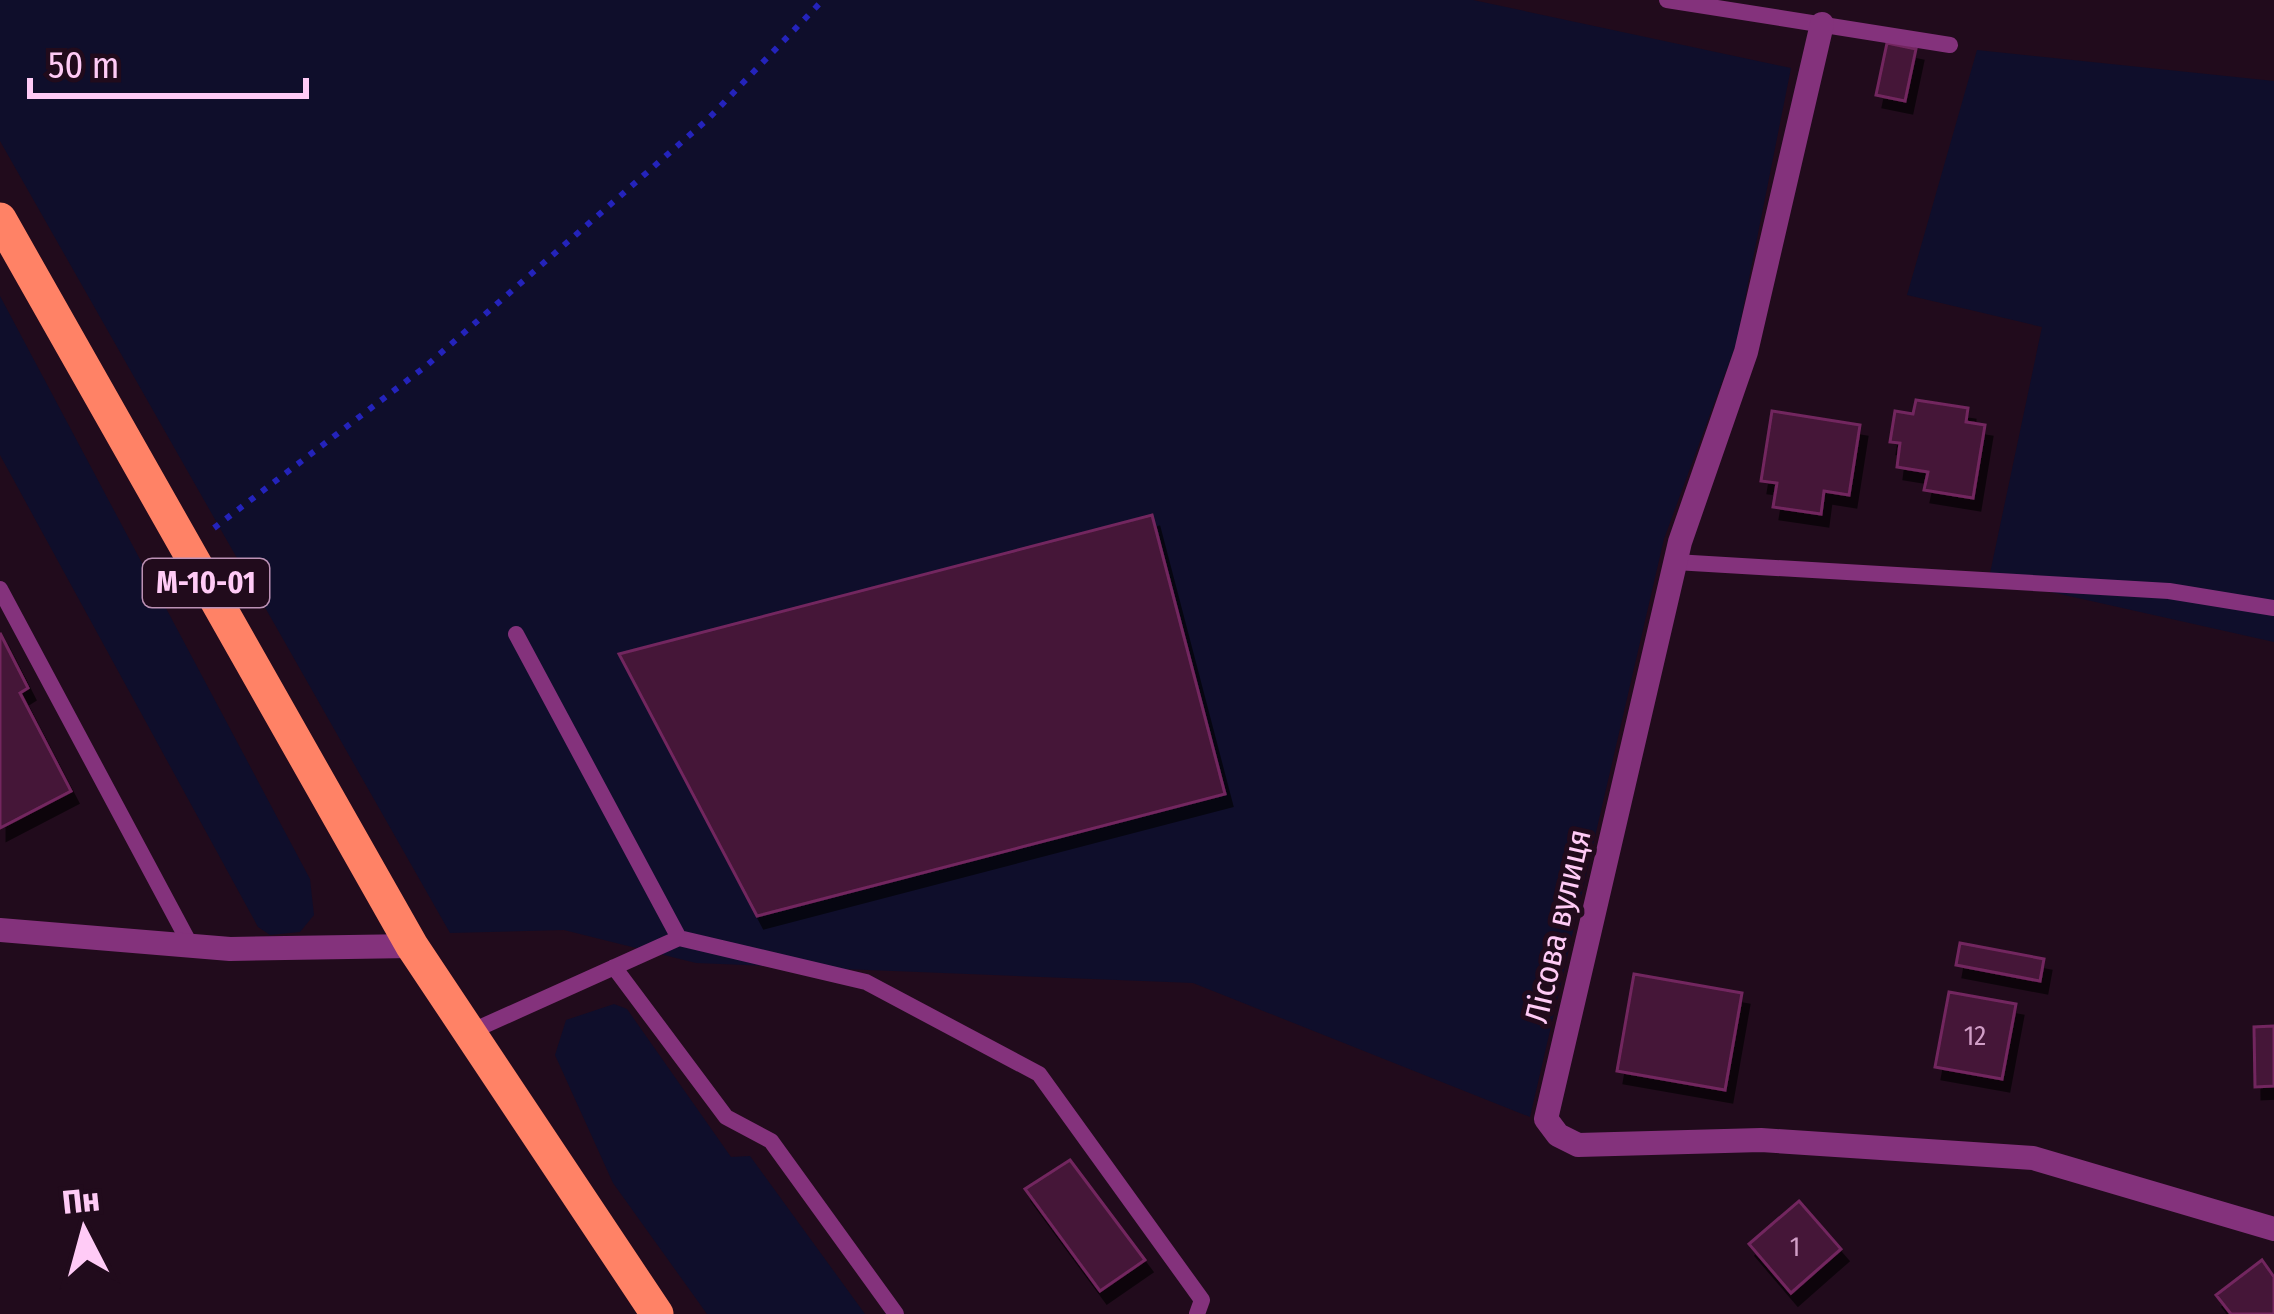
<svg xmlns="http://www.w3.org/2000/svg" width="2274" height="1314" font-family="'Fira Sans Condensed',sans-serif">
<defs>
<filter id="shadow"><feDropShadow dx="7" dy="12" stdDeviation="0" flood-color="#0009"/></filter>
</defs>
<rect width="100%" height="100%" fill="#210b1c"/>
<path fill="#0f0e2b" d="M0,0H1473L1791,68L1736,344L1664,539L1530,1117L1193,983L696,963L564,930L450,933L0,141Z
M1977,50L2274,81V642L1989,578L2042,327L1907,295Z
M0,296L310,879L314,915L300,932L270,935L258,927L0,455Z
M614,1004L627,1009L731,1157L750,1156L865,1314H707L613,1183L555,1055L566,1020Z"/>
<path fill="#441637" stroke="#72265e" stroke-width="3" filter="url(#shadow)" d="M1887,43L1916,49L1905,101L1876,95Z
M1916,400L1968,408L1966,422L1985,425L1973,498L1924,490L1928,472L1897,467L1900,443L1890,442L1895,411L1913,414Z
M1772,411L1860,425L1849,495L1824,491L1821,514L1773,507L1777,483L1761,481Z
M1152,515L1225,794L757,916L619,654Z
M0,633L28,688L20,693L71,791L0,828Z
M1960,943L2044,959L2040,981L1956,965Z
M1634,974L1742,993L1725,1090L1617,1071Z
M1949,992L2016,1004L2002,1079L1935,1067Z
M2274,1026V1086L2255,1087L2254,1027Z
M1070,1160L1145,1260L1100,1291L1025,1189Z
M1799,1201L1841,1249L1791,1293L1749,1244Z
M2262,1260L2274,1277V1314H2231L2216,1295Z"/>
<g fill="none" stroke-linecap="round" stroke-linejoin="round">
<path stroke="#2423bb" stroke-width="6" stroke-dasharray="6 9" stroke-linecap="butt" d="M214,528L426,366L708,119L823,0"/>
<path stroke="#84327c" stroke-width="16" d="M1667,0L1950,45
M1675,562L2169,591L2274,608
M0,589L191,946
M679,938L866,982L1039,1074L1202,1300L1197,1314
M614,967L726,1117L771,1141L896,1314
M470,1032L679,938L516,634"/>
<path stroke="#84327c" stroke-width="24" d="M1822,24L1746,352L1680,542L1546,1119L1558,1135L1578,1145L1761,1140L2033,1158L2274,1229"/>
<path stroke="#84327c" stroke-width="24" d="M0,930L230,949L412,946"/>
<path stroke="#ff8266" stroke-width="33" d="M0,219L412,946L657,1314"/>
</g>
<g text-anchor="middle" stroke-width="10" stroke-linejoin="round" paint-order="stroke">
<g font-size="27" fill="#d09ec6">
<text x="1975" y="1045">12</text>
<text x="1795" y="1256">1</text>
</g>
<rect fill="#210b1c" stroke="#bc91b5" stroke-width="3" x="143" y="559" width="126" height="48" rx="9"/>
<g font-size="30" font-weight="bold" fill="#ffcbf6">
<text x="206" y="593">М-10-01</text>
</g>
<g font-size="33" fill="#ffcbf6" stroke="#210b1c">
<text transform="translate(1557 926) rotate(-77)" y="12">Лісова вулиця</text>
</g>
</g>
<g transform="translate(84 1230) rotate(354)" stroke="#210b1c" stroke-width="9" paint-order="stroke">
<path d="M0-9L21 45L0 30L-21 45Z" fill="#ffcbf6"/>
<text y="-18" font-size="33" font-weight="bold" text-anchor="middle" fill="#ffcbf6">Пн</text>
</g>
<path d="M30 78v18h276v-18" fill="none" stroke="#ffcbf6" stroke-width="6"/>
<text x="48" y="78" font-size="36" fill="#ffcbf6" stroke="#210b1c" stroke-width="9" paint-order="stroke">50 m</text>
</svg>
